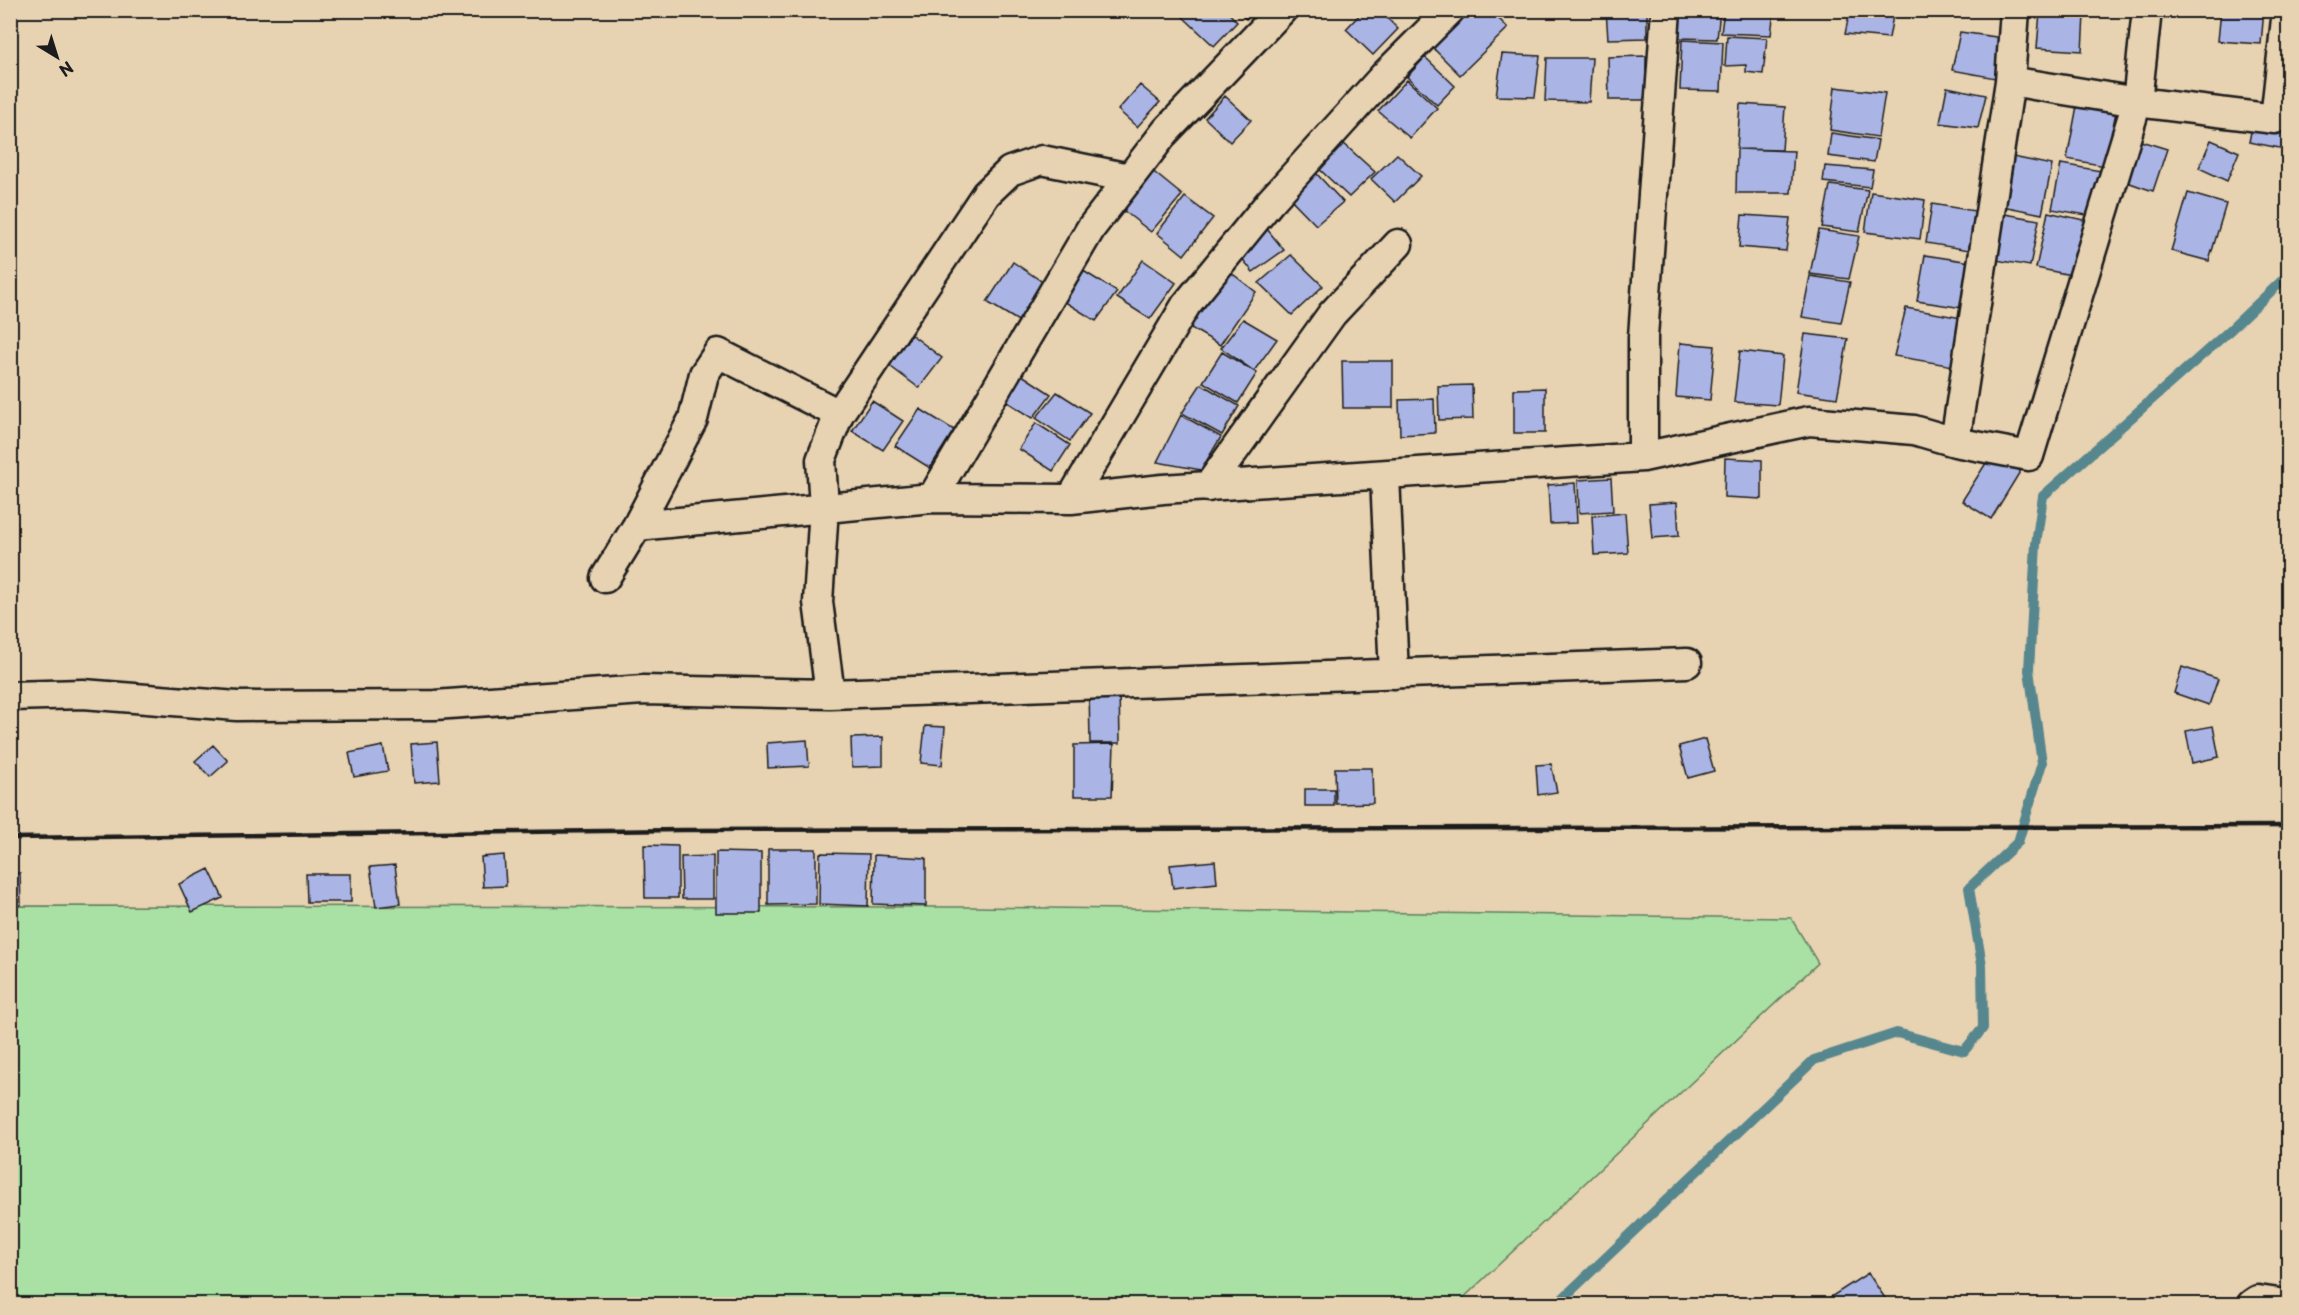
<svg xmlns="http://www.w3.org/2000/svg" width="2299" height="1315" font-family="'Playpen Sans',sans-serif">
<rect width="100%" height="100%" fill="#e7d2b1"/>
<filter id="ink" filterUnits="userSpaceOnUse"><feTurbulence type="fractalNoise" baseFrequency=".0167" numOctaves="2"/><feDisplacementMap in="SourceGraphic" scale="12" xChannelSelector="R" yChannelSelector="G"/><feConvolveMatrix kernelMatrix="1 2 1 2 8 2 1 2 1" color-interpolation-filters="sRGB"/></filter>
<g filter="url(#ink)">
<path fill="#a9e0a4" stroke="#627e60" stroke-width="1.5" d="M11,906L976,907L1791,918L1818,963L1457,1304H11Z"/>
<g fill="none" stroke-linecap="round" stroke-linejoin="round">
<path stroke="#56868e" stroke-width="10" d="M1557,1304L1814,1060L1897,1033L1964,1051L1983,1028L1982,965L1969,888L2018,842L2042,763L2029,670L2036,544L2043,496L2229,331L2288,275"/>
</g>
<path fill="#abb5e5" stroke="#1c1c1c" stroke-width="1.5" d="M1189,10H1226L1237,22L1214,46L1183,17Z
M1237,10H1253L1246,19Z
M1364,10H1379L1398,29L1373,55L1346,29Z
M1460,10H1490L1508,28L1460,75L1427,42Z
M1606,10H1647V38L1608,39Z
M1679,10H1720L1717,39L1679,38Z
M1724,10H1774L1771,35L1721,33Z
M1850,10H1894L1889,38L1845,34Z
M2221,10H2264L2261,44L2218,41Z
M2040,12L2084,15L2082,51L2037,48Z
M1960,32L2003,38L1995,78L1952,70Z
M1727,36L1767,38L1763,74L1746,72V65L1725,66Z
M1682,40L1723,42L1721,91L1680,90Z
M1502,54L1540,56L1535,97L1496,96Z
M1646,56V100H1609L1608,57Z
M1425,57L1455,86L1437,105L1407,77Z
M1547,58H1592L1589,102L1545,101Z
M1407,80L1437,108L1410,138L1378,111Z
M1140,85L1160,102L1137,127L1118,110Z
M1835,87L1885,93L1878,137L1830,130Z
M1947,87L1986,95L1978,128L1940,123Z
M2079,95L2118,102L2105,166L2067,159Z
M1225,96L1251,120L1230,142L1205,118Z
M1740,104L1785,107L1782,150L1737,149Z
M2254,117L2288,124L2285,149L2249,142Z
M1831,133L1878,140L1874,162L1828,156Z
M2211,140L2239,152L2227,181L2199,168Z
M2141,141L2167,149L2153,191L2127,182Z
M1342,142L1375,172L1349,197L1317,167Z
M1737,149L1794,151L1791,193H1736Z
M1397,154L1421,176L1395,202L1371,179Z
M2013,157L2052,165L2042,214L2002,206Z
M2061,164L2101,171L2092,216L2052,209Z
M1825,166L1873,170L1870,187L1823,182Z
M1150,169L1182,195L1151,232L1119,207Z
M1314,171L1343,202L1316,225L1287,195Z
M1830,185L1868,190L1859,232L1822,227Z
M1871,192L1925,200L1920,239L1865,232Z
M2188,193L2226,204L2209,261L2171,251Z
M1185,197L1213,218L1184,255L1157,233Z
M1932,204L1975,211L1969,250L1926,243Z
M2048,212L2088,221L2076,276L2036,268Z
M2005,214L2039,220L2030,266L1996,260Z
M1742,215L1790,218L1786,251L1739,247Z
M1267,229L1284,250L1253,272L1236,251Z
M1819,230L1859,236L1849,279L1810,274Z
M1291,255L1323,286L1292,315L1259,283Z
M1925,255L1970,262L1963,308L1917,301Z
M1143,260L1176,283L1150,319L1117,298Z
M1013,262L1050,287L1025,325L987,302Z
M1077,267L1117,292L1096,321L1057,297Z
M1225,268L1256,292L1220,345L1184,324Z
M1810,276L1850,282L1841,323L1802,317Z
M1906,308L1962,318L1953,366L1894,356Z
M1243,319L1277,339L1254,371L1221,348Z
M1805,334L1848,339L1837,398L1796,392Z
M912,335L942,358L919,388L887,364Z
M1680,343L1715,346L1710,400L1676,397Z
M1740,351L1783,356L1778,405L1734,402Z
M1222,352L1257,373L1238,403L1203,382Z
M1342,361H1393V408H1343Z
M1019,373L1051,394L1033,418L1001,398Z
M1201,384L1239,406L1222,435L1182,413Z
M1472,385L1473,419L1439,420L1438,386Z
M1545,388V433H1514V389Z
M1057,392L1090,413L1070,441L1036,418Z
M1434,399L1435,433L1400,435L1399,400Z
M872,401L903,421L883,450L852,431Z
M920,409L954,430L930,468L895,446Z
M1181,415L1221,437L1201,470L1157,462Z
M1036,423L1070,445L1053,471L1019,449Z
M1993,452L2021,470L1991,519L1962,501Z
M1725,458L1762,460V499L1724,497Z
M1611,478L1613,511L1579,513L1578,480Z
M1575,483L1577,523L1550,524L1548,485Z
M1677,502L1679,536L1652,538L1649,504Z
M1625,513L1628,553L1594,555L1592,516Z
M2182,667L2218,679L2209,705L2174,693Z
M1089,687L1119,688L1120,743H1090Z
M925,726L945,727L942,765L921,763Z
M2213,726L2219,757L2192,763L2186,731Z
M883,737V766L852,767L851,738Z
M1705,739L1714,771L1688,778L1679,746Z
M807,740L809,766L768,768L767,743Z
M437,742L440,781L414,783L411,744Z
M1114,744L1112,796H1074V745Z
M213,745L228,761L210,777L195,761Z
M383,746L388,771L354,777L349,753Z
M1551,764L1557,792L1538,795L1536,765Z
M1335,768H1372L1373,803L1336,804Z
M1305,789H1334V806H1305Z
M644,845L678,846V898H645Z
M768,849H816V904L768,905Z
M716,852L761,853V913H716Z
M820,853L869,854L868,906L819,904Z
M504,855L506,886L483,887L481,857Z
M874,855L926,858V906L873,904Z
M713,856V899H682L681,857Z
M1215,861L1217,883L1173,888L1170,865Z
M395,865L400,904L376,907L370,867Z
M209,869L223,898L192,912L179,884Z
M10,873H20L21,905H10Z
M306,874H351V902H307Z
M1868,1273L1889,1304H1828L1826,1300Z"/>
<g fill="none" stroke-linecap="round" stroke-linejoin="round">
<g stroke="#1c1c1c" stroke-width="33">
<path id="minor" d="M2015,10L2010,81L2137,102L2275,119L2287,10
M1955,442L2029,456L2137,102L2147,10
M1643,457V337L1666,10
M1385,476L1394,674
M1208,487L1332,314L1398,244
M932,498L1091,228L1166,131L1282,10
M1071,499L1186,305L1270,202L1383,77L1450,10
M637,526L932,498L1071,499L1163,489L1643,457L1809,421L1914,430L1955,442L2010,81
M605,578L637,526L693,419L704,374L718,353L839,414
M830,694L818,602L824,507L821,460L839,414L986,194L1010,171L1042,160L1129,178
M10,696L83,694L237,706L435,705L643,690L830,694L1687,663
M2252,1304L2258,1300L2285,1304"/>
</g>
<use href="#minor" stroke="#e7d2b1" stroke-width="28"/>
<path stroke="#1c1c1c" stroke-width="4.5" d="M10,838L683,830L2288,826"/>
</g>
</g>
<rect width="2299" height="1315" fill="none" stroke="#e7d2b1" stroke-width="36"/>
<rect x="18" y="18" width="2263" height="1279" fill="none" stroke="#1c1c1c" stroke-width="2" filter="url(#ink)"/>
<g transform="translate(57 57) rotate(142)" stroke="#e7d2b1" stroke-width="4.5" paint-order="stroke">
<path d="M0-4.5L10 22L0 15L-10 22Z" fill="#1c1c1c"/>
<text y="-9" font-size="16" font-weight="bold" text-anchor="middle" fill="#1c1c1c">N</text>
</g>
</svg>
